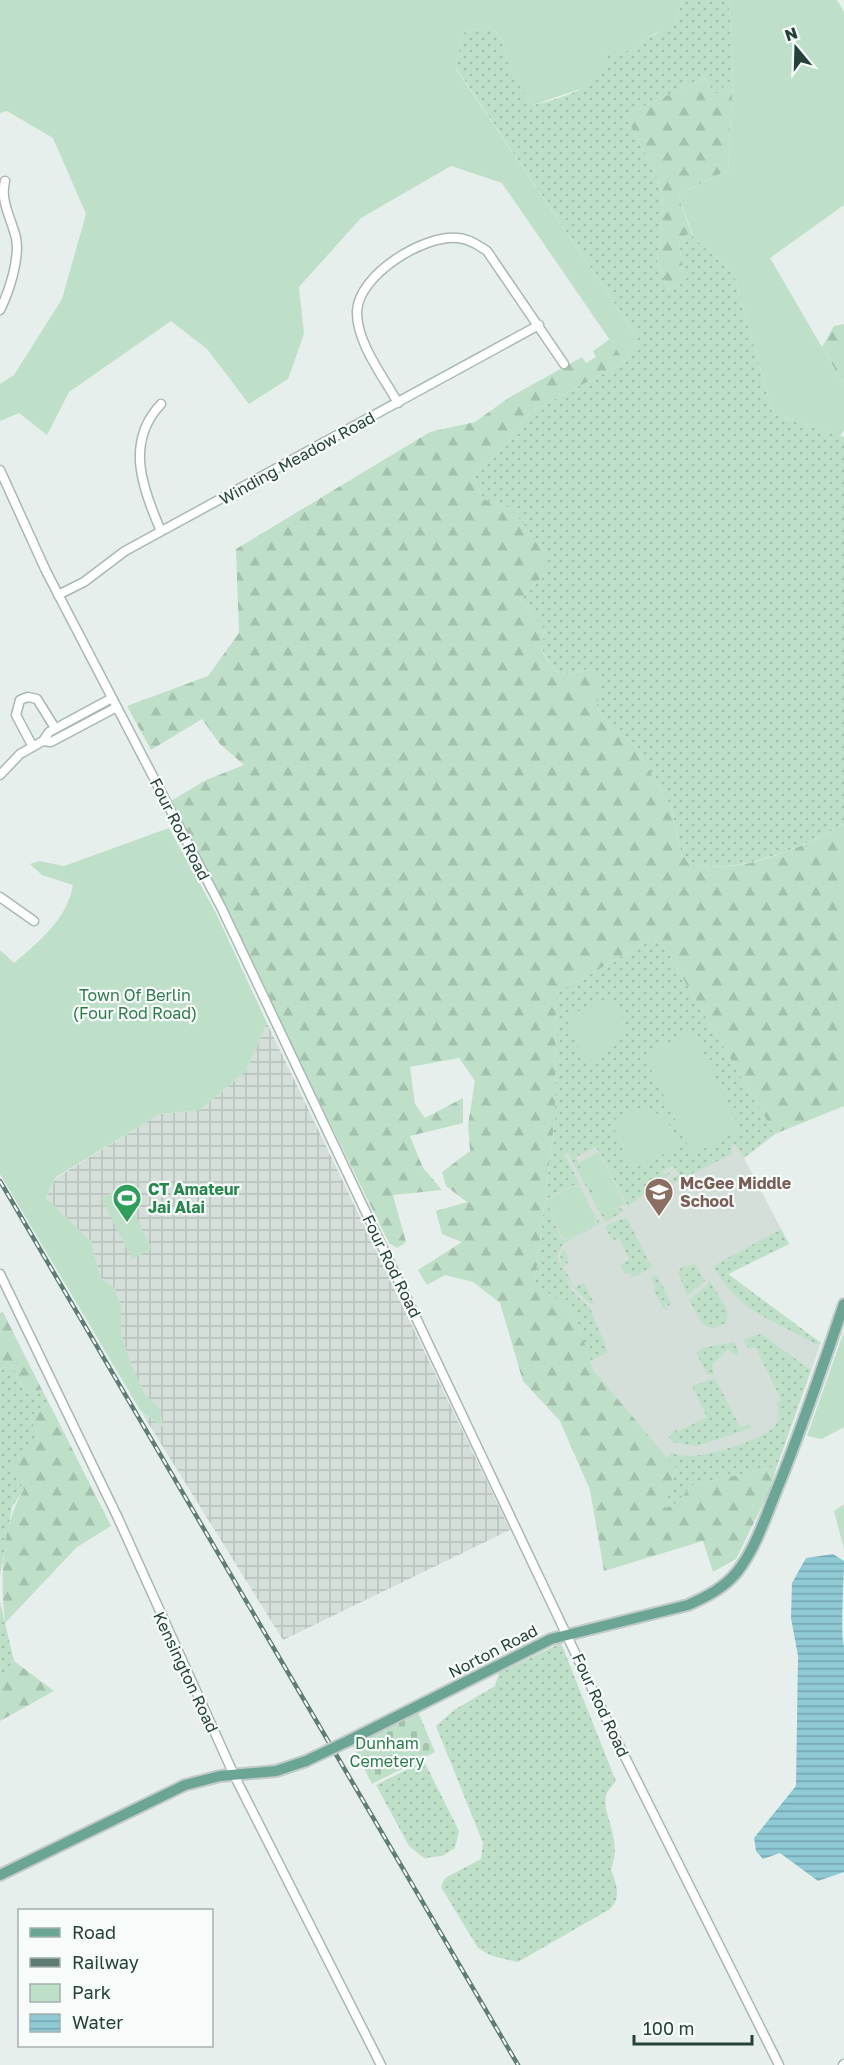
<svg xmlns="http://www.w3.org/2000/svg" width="844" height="2065" font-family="'Golos Text',sans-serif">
<defs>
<pattern id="industrial-grid" width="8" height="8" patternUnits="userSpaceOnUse" patternTransform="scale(1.5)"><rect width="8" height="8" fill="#d4dfda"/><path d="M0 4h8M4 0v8" fill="none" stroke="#b6c1bc"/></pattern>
<pattern id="grass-dots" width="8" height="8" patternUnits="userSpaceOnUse" patternTransform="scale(1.5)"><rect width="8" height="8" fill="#bfe0c8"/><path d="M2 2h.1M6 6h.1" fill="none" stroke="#a4c1ad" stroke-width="1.8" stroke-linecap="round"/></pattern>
<pattern id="forest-firs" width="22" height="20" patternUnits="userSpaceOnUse" patternTransform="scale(1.5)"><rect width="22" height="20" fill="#bfe0c8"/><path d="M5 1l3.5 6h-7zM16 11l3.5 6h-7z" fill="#a4c1ad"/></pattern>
<pattern id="cemetery-stones" width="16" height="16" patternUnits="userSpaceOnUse" patternTransform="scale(1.5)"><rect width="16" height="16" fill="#bfe0c8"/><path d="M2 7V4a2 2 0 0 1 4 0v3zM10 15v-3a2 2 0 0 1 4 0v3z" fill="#a4c1ad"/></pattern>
<pattern id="water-rules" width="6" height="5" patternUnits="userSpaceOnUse" patternTransform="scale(1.5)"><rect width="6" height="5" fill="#8ec9d4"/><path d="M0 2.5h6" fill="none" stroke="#74a5ad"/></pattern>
</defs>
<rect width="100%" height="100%" fill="#e6efeb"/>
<path fill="#d4dfda" d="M658,936L775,1134L744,1158L789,1244L728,1274L821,1343L777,1466L693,1485L666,1459L594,1371L591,1361L535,1282L548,1190Z"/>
<path fill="url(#industrial-grid)" d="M267,1023L510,1530L283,1640L140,1410L163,1427L160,1408L146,1396L134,1371L121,1335V1305L114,1287L101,1278L91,1241L46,1198L56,1178L160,1114L200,1110L246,1071Z"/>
<path fill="url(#grass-dots)" d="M683,0H729L733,79L715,95L705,78L625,115L655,172L662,193L663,217L657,260L668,289L679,286L683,271L679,241L691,232L694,238L734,274L773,414L844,437V824C805,846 748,871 702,866C696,866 688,859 682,856L671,807L634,744L609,727L597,707L588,669L568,675L555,671L541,648L545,630L520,600L544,575L510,508L483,499L473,476L507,444L513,433L532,411L625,362L638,338L456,68L462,33L491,26C505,42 504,49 510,68C514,80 525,93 533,105C569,96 596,90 608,52L633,50L647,37L657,34L676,18Z
M658,936L775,1134L744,1158L734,1144L731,1148L732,1154L649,1195L679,1174L673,1166L663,1170L664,1174L671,1173L628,1206L596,1147L576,1157L604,1214L619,1207L624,1211L605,1222L568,1153L564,1154L581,1186L574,1185L546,1199L561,1239L567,1240L596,1225L598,1218L601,1223L563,1244L557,1256L571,1290L590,1308L608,1352L591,1361L575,1315L535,1282L555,1116L556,993Z
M626,1217L652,1267L632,1278L629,1273L625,1274L620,1265L629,1259L619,1238L612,1241L605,1226Z
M781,1229L789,1244L728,1274L821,1343L815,1344C769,1317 742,1315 713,1266Z
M565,1250L569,1262L563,1266L574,1287L584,1283L594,1303L591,1304C576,1291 557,1273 561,1251Z
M695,1264L705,1281L687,1296L678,1272L682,1267Z
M657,1275L671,1303L668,1307L664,1301L667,1308L664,1310L653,1290L655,1288L651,1278Z
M709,1280L728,1311L726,1323L713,1329L702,1324L689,1300L708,1284Z
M761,1334L811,1370L777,1466L693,1485L673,1506L662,1509L676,1468L666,1459L671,1453C677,1454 684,1456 690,1456C708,1456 764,1440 775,1426C780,1419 779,1411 777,1403L781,1400L756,1348H748L743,1339Z
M734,1342L739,1352L737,1356L728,1349L712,1365L714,1375L707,1374L696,1353L702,1348Z
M12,1365L26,1393L42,1390L49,1403L31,1416L38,1440L24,1489L12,1507L0,1576V1369Z
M715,1378L740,1427L749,1425L752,1428L697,1446L672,1442L669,1437L677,1429L679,1431L707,1417L692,1386Z
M0,1602L14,1661L0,1678Z
M561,1643L616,1781C613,1785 609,1789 607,1793C599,1812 624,1838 611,1869C616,1884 622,1897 610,1909L518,1962L492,1956L478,1948L441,1887L445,1878L481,1859L483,1843L436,1726L454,1710L495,1686L499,1673Z
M424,1761L459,1831L455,1848L442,1856L424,1858L409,1846L376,1785Z"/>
<path fill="url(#forest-firs)" d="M705,78L715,95L733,79L728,170L678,195L691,232L679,241L683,271L688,277L679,286L668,289L657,260L663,217L662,193L655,172L625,115Z
M844,324V385L822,347L834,326Z
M610,339L625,362L532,411L513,433L507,444L473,476L483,499L510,508L544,548V575L520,600L545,630L541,649L555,671L568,675L588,669L600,681L597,707L609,727L634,744L671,807L682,856C688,859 696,866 702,866C750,871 803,847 844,824V1106L775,1134L658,936L556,993L555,1116L535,1282L575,1315L594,1371L676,1468L663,1508L673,1506L693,1485L777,1466L769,1492L736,1559L713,1572L703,1541L604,1571L590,1490L560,1421L523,1381L500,1303L473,1282L445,1275L427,1285L418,1270L462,1242L442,1234L436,1211L467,1202L446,1186L442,1172L470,1151L468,1125L475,1081L459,1058L410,1067L415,1104L425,1118L463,1098V1123L410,1136L423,1168L442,1190L393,1195L406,1242L397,1248L389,1243L171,801L206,780L244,765L220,744L202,719L151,750L127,706L208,676L239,633L236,549L430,432L475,422L510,397L582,357L586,363L596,357L593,351Z
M3,1312L42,1390L26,1393L12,1365L0,1369V1313Z
M49,1403L111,1526L77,1547L5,1623C0,1581 1,1525 24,1489L8,1466L38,1440L31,1416Z
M14,1661L54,1691L0,1721V1678Z"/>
<path fill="url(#cemetery-stones)" d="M418,1712L435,1752L372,1784L353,1746Z"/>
<path fill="#bfe0c8" d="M0,0H683L676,18L667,29L647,37L633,50L608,52L602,71L583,88L533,105C526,94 514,81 510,68C504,49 505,42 491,26L462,33L456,69L638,338L625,362L502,183L451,166L361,218L299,287L304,334L288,379L249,404L207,349L171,321L69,392L47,435L19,413L0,421V384L14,375L62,299L86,214L53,138L7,111L0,113Z
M729,0H837L844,12V205L770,258L844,385V430L840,436L773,414L734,274L694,238L678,195L728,170L733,79Z
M169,828L216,913L267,1023L246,1071L200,1110L160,1114L56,1177L46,1198L91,1241L101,1278L114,1287L121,1305V1335L134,1371L146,1396L160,1408L163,1427L140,1410L0,1174V950L14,963C40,941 67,919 73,885L42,875L30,864L39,861L64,866Z
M612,996C635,1035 623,1044 585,1063L566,1017Z
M693,1031L741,1130L692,1154L644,1055Z
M640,1109C664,1111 672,1126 680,1146L631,1170L611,1121Z
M598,1152L625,1204L604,1215L579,1163Z
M574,1186L580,1187L596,1218L595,1225L567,1239L562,1238L546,1200Z
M122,1188L152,1249L132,1259L101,1198Z
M844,1331V1427L822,1439L807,1436Z
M844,1504V1549L834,1511Z"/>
<path fill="url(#water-rules)" d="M833,1554L844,1561C844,1579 840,1634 844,1646V1872L818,1881L780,1853L763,1859L756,1851L754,1838L796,1786L798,1656L791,1618L792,1583L806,1558Z"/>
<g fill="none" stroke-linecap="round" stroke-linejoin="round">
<g stroke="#a8b8b2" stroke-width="11">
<path id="minor" d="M0,310C9,292 20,259 16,238C11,217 0,202 5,181
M398,403C383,376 356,342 357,311C359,274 425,234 458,238C469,239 478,245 487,251L564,364
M0,470L46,571L221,907L616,1739L779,2065
M161,531C142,488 125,442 161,404
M58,595L84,582L125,551L539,325
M112,698L49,732L43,741L51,742L117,707
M33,747L16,715L20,700L28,697L37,699L55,728
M0,775L20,754L43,741
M0,897L34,921
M0,1274L118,1518L234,1775L381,2065
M843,2065L844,2064"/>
</g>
<g stroke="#c2cac8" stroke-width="14">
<path id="major" d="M348,1741L551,1639L688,1605C706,1597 724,1588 737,1572C755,1549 764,1521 775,1494C801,1432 822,1368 844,1304
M0,1875L185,1785L220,1776L276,1771L306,1761"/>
</g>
<use href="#minor" stroke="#fff" stroke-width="8"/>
<use href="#major" stroke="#6aa596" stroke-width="10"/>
<g stroke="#5f7d75" stroke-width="4.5">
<path id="rail" d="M0,1181L518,2065"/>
</g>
<use href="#rail" stroke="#f7fbf9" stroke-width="2" stroke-dasharray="7" stroke-linecap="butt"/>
<g stroke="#c2cac8" stroke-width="14" stroke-linecap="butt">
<path id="major-bridge" d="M306,1761L348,1741"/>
</g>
<use href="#major-bridge" stroke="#6aa596" stroke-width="10"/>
</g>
<defs>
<g id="school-pin" transform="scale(1.5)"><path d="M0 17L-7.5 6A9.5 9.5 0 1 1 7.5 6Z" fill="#8d6e63" stroke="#f7fbf9"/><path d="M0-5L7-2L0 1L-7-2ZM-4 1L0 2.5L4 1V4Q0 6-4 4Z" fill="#fff"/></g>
<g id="stadium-pin" transform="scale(1.5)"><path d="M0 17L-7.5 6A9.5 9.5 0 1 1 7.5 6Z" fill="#2e9e5b" stroke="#f7fbf9"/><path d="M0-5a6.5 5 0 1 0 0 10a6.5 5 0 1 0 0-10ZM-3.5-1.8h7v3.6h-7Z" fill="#fff"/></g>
</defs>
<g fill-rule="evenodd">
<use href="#school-pin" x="659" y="1192"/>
<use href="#stadium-pin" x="127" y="1198"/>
</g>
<g text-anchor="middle" stroke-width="4.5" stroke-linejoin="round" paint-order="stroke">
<g font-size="16" fill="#24423a" stroke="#f7fbf9">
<text transform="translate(297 458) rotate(-29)" y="6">Winding Meadow Road</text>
<text transform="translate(180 829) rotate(63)" y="6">Four Rod Road</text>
<text transform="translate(392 1266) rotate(64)" y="6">Four Rod Road</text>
<text transform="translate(493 1651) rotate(-27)" y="6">Norton Road</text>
<text transform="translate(186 1672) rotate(65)" y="6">Kensington Road</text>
<text transform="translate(601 1705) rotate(65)" y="6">Four Rod Road</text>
</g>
<g font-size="16" fill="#2d7a4b" stroke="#f7fbf9">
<text x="135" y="1001">Town Of Berlin<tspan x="135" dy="18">(Four Rod Road)</tspan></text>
<text x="387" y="1749">Dunham<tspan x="387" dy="18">Cemetery</tspan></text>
</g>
<g font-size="16" font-weight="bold" fill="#785e54" stroke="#f7fbf9" text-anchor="start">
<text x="680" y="1189">McGee Middle<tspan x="680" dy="18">School</tspan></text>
</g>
<g font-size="16" font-weight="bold" fill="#27864d" stroke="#f7fbf9" text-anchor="start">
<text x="148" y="1195">CT Amateur<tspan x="148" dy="18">Jai Alai</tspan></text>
</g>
</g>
<rect x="18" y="1909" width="195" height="138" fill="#f7fbf9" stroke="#a3b1ad" stroke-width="1.5"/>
<rect x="30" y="1928" width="30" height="9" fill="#6aa596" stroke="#a3b1ad" stroke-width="1.5"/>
<text x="72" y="1939" font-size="18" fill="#24423a">Road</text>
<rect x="30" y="1958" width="30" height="9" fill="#5f7d75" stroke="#a3b1ad" stroke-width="1.5"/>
<text x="72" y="1969" font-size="18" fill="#24423a">Railway</text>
<rect x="30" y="1984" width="30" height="18" fill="#bfe0c8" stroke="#a3b1ad" stroke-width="1.5"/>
<text x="72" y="1999" font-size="18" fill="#24423a">Park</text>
<rect x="30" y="2014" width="30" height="18" fill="url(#water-rules)" stroke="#a3b1ad" stroke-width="1.5"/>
<text x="72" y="2029" font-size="18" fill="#24423a">Water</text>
<g transform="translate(796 48) rotate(341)" stroke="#f7fbf9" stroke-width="4.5" paint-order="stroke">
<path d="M0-4.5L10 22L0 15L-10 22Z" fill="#24423a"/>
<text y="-9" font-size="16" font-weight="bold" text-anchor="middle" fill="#24423a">N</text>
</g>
<path d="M634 2035v9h118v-9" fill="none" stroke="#24423a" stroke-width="3"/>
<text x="643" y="2035" font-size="18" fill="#24423a" stroke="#f7fbf9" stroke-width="4.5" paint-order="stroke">100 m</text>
</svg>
